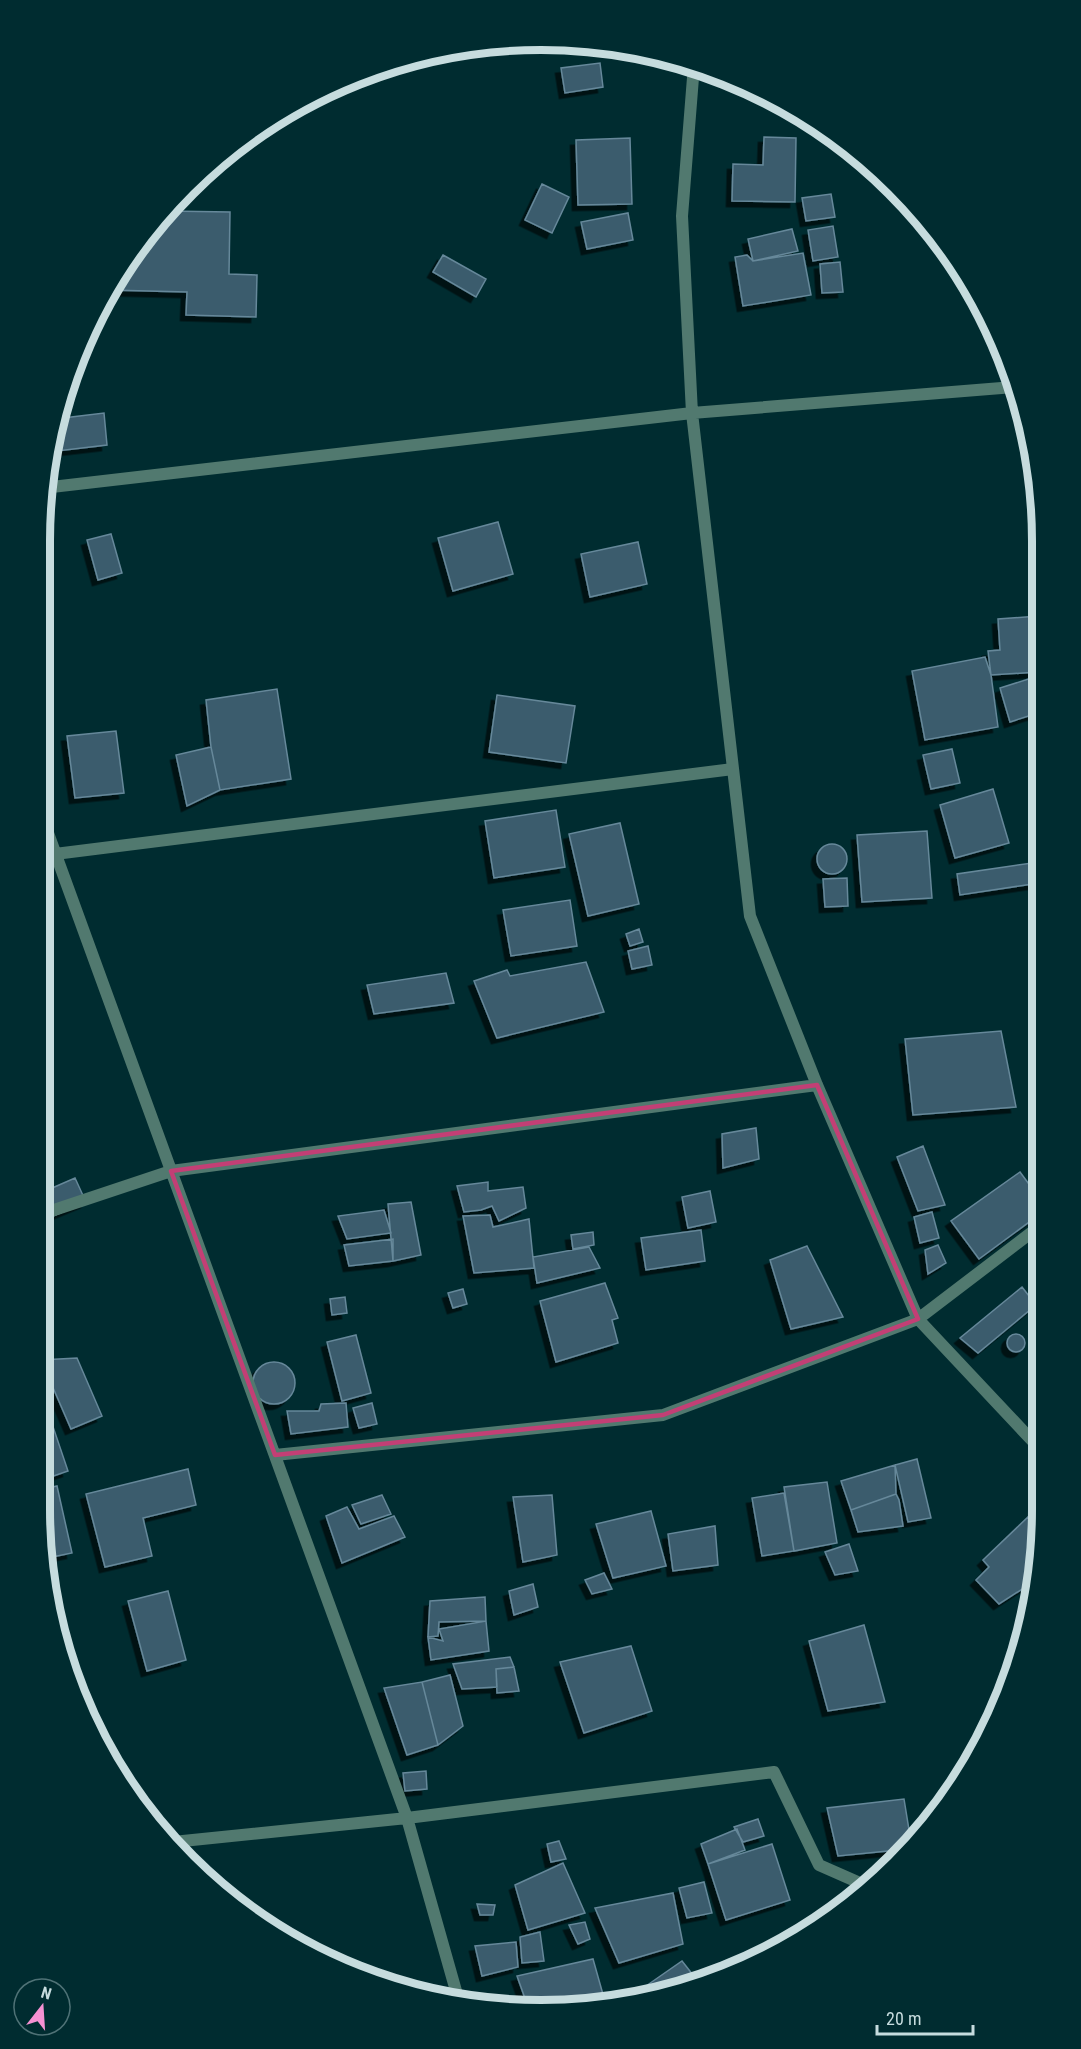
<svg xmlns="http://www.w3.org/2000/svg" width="1081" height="2049" font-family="'Roboto Condensed',sans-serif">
<defs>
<filter id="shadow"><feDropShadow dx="-5.5" dy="5.5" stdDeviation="0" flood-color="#0009"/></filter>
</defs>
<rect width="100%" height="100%" fill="#002c30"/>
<path fill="#3b5c6d" stroke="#66889a" stroke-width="1.5" filter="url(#shadow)" d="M600,63L603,87L565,93L561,68Z
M764,137L796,138L795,202L732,201L733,164L763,165Z
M630,138L632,204L578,205L576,140Z
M542,184L569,197L552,233L525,220Z
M831,194L835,217L806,221L802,198Z
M166,211L230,212L229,274L257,275L256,317L186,315L187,292L109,290L143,235Z
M628,213L633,240L587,249L581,222Z
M833,226L838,257L813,261L808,230Z
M792,229L798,251L753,261L748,239Z
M803,253L811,295L743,306L735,257L747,255L753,261Z
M443,255L486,279L476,297L433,272Z
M840,262L843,292L822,293L820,264Z
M104,413L107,445L57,451L55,419Z
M498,522L513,574L453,591L438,538Z
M111,534L122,573L98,580L87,540Z
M638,542L647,584L590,597L581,554Z
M1038,616V672L991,675L988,651L1000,650L998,619Z
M985,657L991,675L998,727L925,740L912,671Z
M1038,676V713L1010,722L1000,688Z
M277,689L291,779L220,790L211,747L206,700Z
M497,695L575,706L566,763L489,752Z
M116,731L124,793L75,798L67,736Z
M211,747L220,790L187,806L176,755Z
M952,749L960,783L931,789L923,755Z
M993,789L1009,843L955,858L940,805Z
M556,810L565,867L494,878L485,821Z
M620,823L639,904L588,916L569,834Z
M927,831L932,898L862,902L857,835Z
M817 859a15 15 0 1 1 30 0a15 15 0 1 1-30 0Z
M1039,862V883L960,895L957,874Z
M847,878L848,906L825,907L823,879Z
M570,900L577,946L511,956L503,910Z
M639,929L643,942L630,946L626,934Z
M648,946L652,965L632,969L628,951Z
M586,962L604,1012L497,1038L474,981L507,970L510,976Z
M446,973L454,1003L374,1014L367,985Z
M1001,1031L1016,1107L913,1115L905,1039Z
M756,1128L759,1159L723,1168L722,1134Z
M923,1146L945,1205L918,1211L897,1157Z
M1020,1172L1040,1199V1214L979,1259L951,1221Z
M75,1178L86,1202L53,1216L43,1192Z
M488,1182V1191L523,1187L526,1208L499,1221L492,1206L481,1210L464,1212L457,1186Z
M710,1191L716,1222L688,1228L682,1197Z
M411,1202L421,1255L393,1261L388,1204Z
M384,1210L391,1233L347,1239L338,1216Z
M932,1212L939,1238L920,1243L914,1217Z
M490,1215L493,1227L529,1219L534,1268L474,1273L463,1216Z
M701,1230L705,1261L646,1270L641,1238Z
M593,1232L594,1245L573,1249L571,1235Z
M393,1239V1261L349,1266L344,1245Z
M938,1245L946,1263L928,1274L925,1250Z
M807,1246L843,1317L791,1329L770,1260Z
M589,1247L600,1268L537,1283L533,1257Z
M605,1283L618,1318L612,1320L618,1343L556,1362L540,1301Z
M1022,1287L1036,1305L978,1353L960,1338Z
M463,1289L467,1304L453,1308L448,1293Z
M345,1297L347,1313L332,1315L330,1299Z
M1007 1343a9 9 0 1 1 18 0a9 9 0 1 1-18 0Z
M356,1335L371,1393L342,1401L327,1342Z
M77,1358L102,1416L71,1429L41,1360Z
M253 1383a21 21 0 1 1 42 0a21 21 0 1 1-42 0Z
M346,1403L348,1427L291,1434L287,1411H319L321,1404Z
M372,1403L377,1424L359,1428L353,1408Z
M47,1409L68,1471L39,1481V1412Z
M917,1459L931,1518L908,1522L895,1465Z
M895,1465L896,1494L851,1510L841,1481Z
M188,1469L196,1505L143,1518L152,1556L105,1567L86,1494Z
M827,1482L837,1543L794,1551L784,1487Z
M57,1486L72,1553L47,1558L39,1508V1490Z
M784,1493L794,1551L762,1556L752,1498Z
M896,1494L899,1500L903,1526L858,1532L851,1510Z
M382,1495L391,1514L361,1524L352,1505Z
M552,1495L557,1555L523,1562L513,1497Z
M347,1507L359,1529L394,1516L405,1537L342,1563L326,1516Z
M651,1511L666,1566L613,1578L596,1524Z
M1028,1517L1041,1536L1033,1587L1030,1584L999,1604L976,1580L989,1567L983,1560Z
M715,1526L718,1565L673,1571L668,1534Z
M849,1544L858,1571L835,1575L825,1552Z
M604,1573L612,1589L592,1594L585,1580Z
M533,1584L538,1607L514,1615L509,1591Z
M168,1591L186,1660L147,1671L128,1601Z
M485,1597L486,1621L439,1622L438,1636L428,1637L430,1601Z
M486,1621L489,1651L431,1660L428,1637L443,1641L439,1629Z
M864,1625L885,1702L828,1711L809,1641Z
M631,1646L652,1711L584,1733L560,1662Z
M510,1657L514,1667L496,1669L497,1687L462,1689L453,1664Z
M514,1667L519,1691L497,1693L496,1669Z
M450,1675L463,1726L438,1745L422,1682Z
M422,1682L438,1745L407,1755L384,1688Z
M426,1771L427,1789L405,1791L403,1773Z
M904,1799L910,1836L888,1851L838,1856L827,1808Z
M758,1819L764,1836L743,1842L734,1827Z
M737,1829L745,1850L708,1864L701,1844Z
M559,1841L566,1859L551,1862L547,1844Z
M772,1844L790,1900L726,1920L708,1864Z
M563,1863L585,1913L528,1930L515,1885Z
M704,1882L712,1913L687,1918L679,1888Z
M673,1893L683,1944L619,1963L595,1908Z
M477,1904L495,1905L493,1915H480Z
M585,1922L590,1939L578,1944L569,1925Z
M540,1932L544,1961L522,1963L520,1937Z
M516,1942L518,1967L482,1976L475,1946Z
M593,1959L604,1998L567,2008L527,2004L517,1976Z
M682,1961L697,1980L633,1995Z"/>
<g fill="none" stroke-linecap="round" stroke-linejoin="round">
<path stroke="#51796f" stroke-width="12" d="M694,65L682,216L692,413L750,916L817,1085L918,1319L1041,1450
M43,488L692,413L1014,387
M40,811L407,1818L458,1998
M55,854L733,769
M39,1215L171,1171L817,1085
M275,1455L663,1415L918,1319L1040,1226
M173,1842L407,1818L774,1772L819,1865L869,1887"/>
</g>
<path fill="none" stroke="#c33f75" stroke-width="4.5" stroke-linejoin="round" d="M817,1085L918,1319L663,1415L275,1455L171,1171Z"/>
<path d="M0 0H1081V2049H0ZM541 50H541A491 491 0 0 1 1032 541V1509A491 491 0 0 1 541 2000H541A491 491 0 0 1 50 1509V541A491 491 0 0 1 541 50Z" fill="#002c30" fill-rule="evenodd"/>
<path fill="none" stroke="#c6dcde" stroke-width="8" d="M541 50H541A491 491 0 0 1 1032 541V1509A491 491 0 0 1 541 2000H541A491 491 0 0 1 50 1509V541A491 491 0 0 1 541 50Z"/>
<g transform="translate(42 2007) rotate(17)"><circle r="28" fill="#002c30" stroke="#4f7276" stroke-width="1.5"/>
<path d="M0-4.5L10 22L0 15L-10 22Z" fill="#f591d2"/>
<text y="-9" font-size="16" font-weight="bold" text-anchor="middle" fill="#c6dcde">N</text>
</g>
<path d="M877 2025v9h96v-9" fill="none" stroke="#c6dcde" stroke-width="3"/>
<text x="886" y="2025" font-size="18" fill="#c6dcde" stroke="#002c30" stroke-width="4.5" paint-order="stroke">20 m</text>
</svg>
